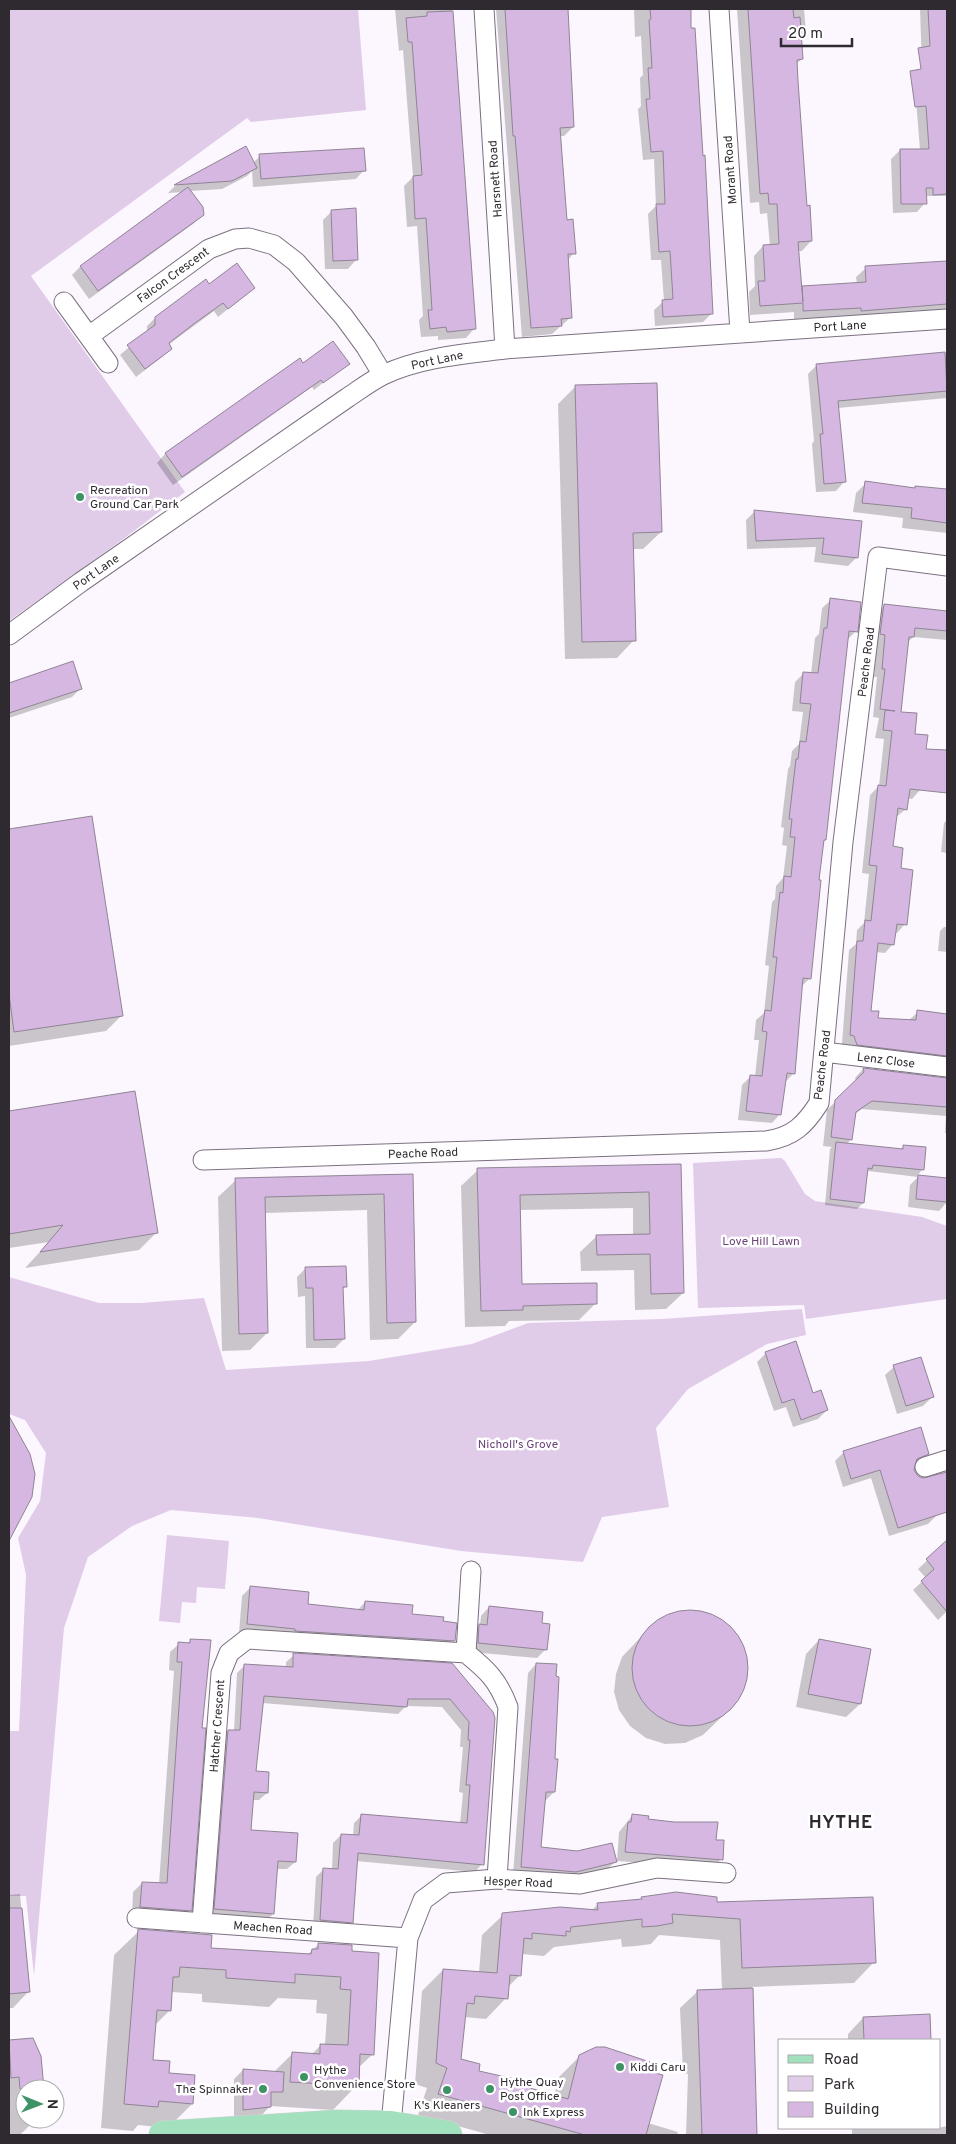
<svg xmlns="http://www.w3.org/2000/svg" width="956" height="2144" font-family="Overpass,sans-serif">
<rect width="100%" height="100%" fill="#fcf7fe"/>
<path fill="#e0cbe9" d="M9,9H358L366,110L251,122L247,118L31,276L185,492L126,537L9,621Z
M781,1158L785,1161L805,1194L815,1201L922,1217L947,1226V1299L806,1319L804,1305L698,1308L693,1163Z
M9,1277L99,1303H142L204,1298L226,1370L369,1361L472,1344L528,1323L662,1319L802,1309L806,1335L767,1344L688,1389L656,1428L669,1507L602,1517L583,1562L461,1551L258,1518L171,1510L132,1526L88,1557L64,1628L34,1976L26,1896H9V1731H19L26,1575L18,1538L40,1501L46,1453L25,1420L9,1414Z
M167,1535L229,1541L225,1589L197,1587L196,1603L182,1602L180,1623L159,1621Z"/>
<path fill="#0003" d="M395,9H452L474,329L466,338L438,340V336L421,337L419,320L423,316L417,226L407,227L404,186L413,177L403,50L399,51Z
M496,9H567L573,127L564,136H559L565,221L574,253L567,261L571,317L552,334L522,337Z
M634,9H689L712,313L703,322L655,326L654,310L664,301L661,260H651L648,214L656,206L654,159L643,160L638,109L641,106L640,78L643,75L641,36L635,37Z
M737,9H804L806,32L800,37L802,59L796,64L806,207L811,241L802,251H797L800,290L803,287L857,284L856,277L866,268L947,262V312L794,321V312L750,315L749,292L755,286L754,256L763,246H770L767,213L760,214L759,202L750,203Z
M920,9H947V65L922,68Z
M947,91V196H925V203L917,212L893,213L891,159L900,150H920L916,100L925,92Z
M245,148L253,163L260,156L364,170L356,179L253,187L252,171L247,176L222,189L190,191L202,215L193,224L89,299L72,275L80,267L184,192L168,193L175,186Z
M332,211L356,260L348,269H325L323,220Z
M209,285L254,288L218,317L214,311L168,345L171,348L162,357L136,377L120,355L147,332V326L156,317Z
M947,353V398L838,408L844,482L836,491L816,492L812,444L814,441L808,374L817,365Z
M299,360L302,365L348,363L314,390L312,387L173,485L157,463L165,454Z
M576,386L661,532L643,549H632L634,640L617,658L565,659L558,404Z
M866,483L914,489L915,487L947,490V533L902,528L903,518L853,512L856,493Z
M755,511L861,522L857,557L848,566L814,562L816,547L747,549L746,520Z
M831,600L856,631L847,640L825,840L822,843L810,978L801,987L794,1073L784,1083L780,1114L772,1123L738,1120L742,1085L751,1076H755L759,1040H754L756,1020L764,1013L769,966L765,965L772,902L775,899L776,886L783,878L787,846L782,845L784,828L781,827L788,769L790,766L792,751L799,744L803,712L792,711L795,682L804,673L811,674L815,638L819,634L822,608Z
M884,606L947,612V640L913,637L907,643L899,713L914,735L920,790L912,799L907,798L906,809L895,818L892,848L899,869L905,924L897,933H895L893,944L885,953L876,952L870,1012L876,1019L909,1020L918,1012L947,1015V1070L848,1053L846,1044H842L849,950L856,944L857,930L864,923L869,874L862,873L870,795L879,786L884,739L875,738L879,718L873,717L877,677H874L877,643L872,642L875,614Z
M947,645V662H946Z
M72,662L81,688L72,697L9,718V684Z
M91,817L122,1015L106,1031L9,1046V830Z
M947,820V853L941,852L944,823Z
M944,927H947V952L938,951L940,931Z
M863,1069L947,1079V1133H945L946,1116L862,1109L855,1114L851,1139L847,1144L900,1150L904,1146L925,1148L922,1170L917,1176L947,1179V1202L939,1211L908,1207L910,1185L918,1177L868,1171L863,1203L857,1209L825,1205L830,1149L832,1147L823,1146L827,1110L856,1081L855,1078Z
M134,1092L156,1233L139,1250L25,1268L49,1242L9,1248V1113Z
M680,1165L683,1293L666,1309L635,1310L634,1270L581,1271L580,1252L597,1236L633,1235V1208L519,1210L521,1286L596,1303L579,1320L509,1321L505,1326L465,1327L461,1186L478,1170Z
M412,1175L415,1322L398,1339L370,1340L367,1210L264,1213L267,1333L250,1350L222,1351L218,1197L236,1180Z
M306,1268L345,1287L342,1290L344,1339L335,1348H306L305,1296L298,1297L297,1277Z
M766,1353L813,1394L827,1410L818,1419L793,1427L786,1407L774,1411L757,1362Z
M894,1367L932,1397L923,1406L897,1414L885,1375Z
M9,1428L19,1437L20,1516L9,1527Z
M920,1429L928,1454L914,1464L913,1470L917,1477L923,1479L947,1473V1499L934,1505L937,1515L928,1524L889,1536L871,1478L843,1487L835,1461L843,1453Z
M946,1543L947,1545V1611L938,1620L913,1590L926,1578L918,1569Z
M250,1588L306,1606L357,1611L365,1602L442,1623L454,1640L445,1649L239,1633L242,1596Z
M489,1607L541,1624L546,1649L537,1658L470,1652L471,1634L480,1625L481,1616Z
M685,1611L703,1613L720,1620L734,1632L743,1647L747,1665L745,1685L736,1703L703,1735L685,1743L665,1744L646,1738L630,1726L619,1710L614,1692L616,1674L622,1657L652,1625L668,1615Z
M191,1640L201,1729L190,1910L182,1919L132,1915L133,1892L142,1883L159,1884L174,1671L169,1670L170,1652L179,1644H187Z
M819,1640L870,1650L860,1704L846,1717L796,1707L806,1654Z
M294,1655L451,1665L492,1713L482,1864L475,1872L356,1861L352,1922L344,1930L313,1927L316,1877L324,1869L332,1870L333,1843L341,1835L353,1836L354,1823L361,1816L460,1824L463,1793L459,1792L463,1747H460L461,1730L442,1707L406,1706L398,1714L262,1703L255,1772L267,1793L259,1800H253L250,1831L295,1862L287,1869H276L273,1914L266,1921L207,1917L221,1739L228,1731H234L237,1673L245,1665L286,1668V1662Z
M536,1664L554,1792L545,1801L540,1848L615,1862L606,1870L566,1880L513,1875L528,1673Z
M632,1816L715,1841L721,1859L713,1868L617,1861L619,1832Z
M20,1894L29,1991L13,2008H9V1895Z
M642,1898L715,1903L874,1962L854,1983L752,1987L756,2135H686L688,2074L683,2073L680,2008L698,1991L722,1990L720,1940L659,1935L651,1944L636,1946L622,1947L621,1939L554,1947L544,1956L521,1954L519,1976L507,1988L506,1998L486,2019L464,2017L460,2060L477,2072L554,2096L559,2077L580,2056L646,2072L648,2123L678,2132L677,2135H490L418,2115L427,2088L415,2084L422,1991L443,1970L479,1973L482,1935L503,1915L591,1911L597,1905L639,1900Z
M139,1931L209,1949L307,1955L319,1944L351,1946L373,2054L358,2068L357,2085L333,2110L270,2106L261,2116L234,2118V2079L243,2070L274,2072L293,2053L311,2055L321,2045H325L327,2014L316,2013L317,2000L278,1998L269,2007L202,2002V1994L171,1992L169,2011L154,2026L152,2061L167,2074L192,2104L168,2128L138,2125L133,2131L101,2128L114,1955Z
M929,2016L930,2040H848V2034L863,2018Z
M32,2039L42,2089H25V2119H36L20,2135H9V2041Z
M947,2126V2135H852V2128L933,2129Z"/>
<path fill="#d6b7e2" stroke="#908495" d="M505,9H568L574,127L560,128L567,220L573,219L576,254H568L572,318L561,319L562,326L531,328L515,136H513Z
M650,9H691V28H695L703,156L705,155L713,314L663,317L662,300L673,299L670,251L659,252L656,204H665L663,151L651,152L646,99H650L648,68H652L649,20L651,19Z
M748,9H793L794,18L800,17L803,59L797,60L798,81L807,206L810,205L812,241L798,242L803,302L802,286L866,282L865,266L947,261V304L861,311V308L803,311V303L760,306L758,281H765L763,245L779,244L777,204H769L768,193L760,194Z
M928,9H947V194L933,195V188H926L927,204H901L900,149H929L926,106L915,107L910,71L921,69L918,48L930,46Z
M453,11L476,329L447,332L446,327L430,329L428,310H432L426,218L415,219L413,176L422,175L412,42H408L406,18L427,16V12Z
M246,146L257,168L232,181L174,185Z
M364,148L366,171L261,179L259,154Z
M188,187L203,207L204,215L98,291L80,266Z
M356,208L358,260L333,261L331,210Z
M237,263L255,288L228,309L223,303L195,323L169,343L172,349L145,369L127,345L155,325V317L206,279L209,284Z
M333,341L350,364L323,383L321,380L182,477L165,453L300,358L303,363Z
M945,352L947,391L838,401L846,482L824,484L820,434H823L816,364Z
M657,383L662,532L633,533L636,641L582,642L575,385Z
M865,481L915,488V486L947,489V523L911,518L912,508L862,503Z
M754,510L862,521L858,558L822,554L824,538L756,541Z
M830,598L861,602L858,632L849,631L826,840H824L819,880H821L811,979L803,978L795,1074L787,1073L781,1115L746,1111L750,1075L762,1076L767,1032L762,1031L765,1010L771,1011L777,957H773L780,892L783,893L784,876L791,877L795,837H790L792,819H789L796,759H798L800,741L806,742L811,704L800,703L803,672L818,673L824,628H827Z
M884,604L947,611V631L915,628L914,637H909L901,712L917,713L915,734L928,735L926,749L947,750V793L910,789L907,810L898,808L893,846L903,848L901,868L913,870L907,925L897,924L894,945L878,943L871,1011H879L878,1018L916,1020L917,1010L947,1014V1056L857,1045L854,1036L850,1035L857,941H863L865,920L871,921L875,884L877,866L869,865L878,785L886,786L890,749L892,731L883,730L885,710L895,711L880,709L885,669H882L885,635L880,634Z
M73,661L82,689L9,713V683Z
M92,816L123,1016L14,1032L9,994V829Z
M863,1068L947,1078V1107L872,1101L856,1112L852,1140L831,1137L835,1100L864,1072Z
M135,1091L158,1233L40,1252L63,1225L9,1234V1111Z
M836,1142L903,1149V1145L926,1147L924,1170L873,1165L872,1169L868,1168L864,1203L830,1199Z
M681,1164L684,1293L651,1294L650,1254L597,1255L596,1235L650,1234L649,1192L520,1195L522,1284L597,1283V1304L523,1306V1310L481,1311L477,1168Z
M413,1174L416,1322L387,1323L384,1194L265,1197L268,1333L239,1334L235,1178Z
M918,1175L947,1178V1202L916,1199Z
M346,1266L347,1287H343L345,1339L314,1340L313,1288H306L305,1267Z
M796,1341L813,1393L821,1390L828,1410L801,1420L794,1399L782,1403L765,1352Z
M921,1357L934,1397L906,1406L893,1365Z
M9,1416L30,1454L35,1474L32,1497L9,1541Z
M921,1427L929,1454L917,1459L914,1470L918,1476L923,1478L947,1472V1512L898,1528L880,1470L851,1479L843,1451Z
M947,1540V1612L921,1581L934,1569L926,1559Z
M250,1586L309,1592L308,1604L364,1610L365,1601L413,1605L412,1614L444,1617L443,1621L457,1623L455,1641L295,1631V1629L247,1624Z
M489,1606L543,1612L542,1623L550,1624L547,1650L478,1643L479,1624L487,1625Z
M632 1668a58 58 0 1 1 116 0a58 58 0 1 1-116 0Z
M190,1639L211,1640L202,1728H206L192,1911L140,1907L142,1882L167,1883L182,1662H177L178,1642L190,1643Z
M819,1639L871,1649L861,1704L808,1694Z
M293,1653L452,1663L493,1712L495,1718L484,1865L358,1853L353,1923L320,1920L323,1868L338,1869L341,1834L359,1835L361,1814L467,1823L470,1785H466L470,1740H468L469,1722L450,1699H408L407,1707L264,1696L256,1771L269,1772L268,1793L254,1792L251,1830L298,1833L296,1862L278,1861L274,1914L214,1909L228,1730H240L244,1664L293,1667Z
M536,1663L557,1664L556,1676L559,1677L555,1759H558L555,1792H546L541,1847L577,1851L612,1843L617,1862L576,1872L521,1867Z
M632,1814L649,1816L648,1819L674,1822H718L716,1840H724L723,1860L625,1852L628,1822H631Z
M676,1892L717,1897V1902L873,1897L876,1963L742,1968L740,1919L672,1914L673,1923L657,1926L642,1927V1919L571,1927L570,1932L566,1931V1936L532,1933V1939L524,1938L521,1976L510,1975L508,1999L475,1996L474,2004L467,2003L461,2059L480,2064L479,2071L524,2081L523,2086L568,2099L579,2055L596,2047H605L650,2062L647,2071L663,2075L646,2135H585L438,2094L447,2068L436,2063L443,1969L497,1973L502,1913L560,1907L598,1910L597,1903L642,1899L641,1897Z
M9,1908H22L30,1992L9,1994Z
M138,1929L212,1935L211,1948L311,1954L312,1949H318V1943L352,1945V1951L379,1953L374,2055L360,2054L359,2086L290,2082L292,2052L320,2054V2044L348,2045L351,1990L340,1989L341,1977L295,1974V1983L226,1978V1970L180,1967L179,1977H173L171,2011L157,2010L153,2060L170,2061L169,2073L195,2075L193,2104L159,2101L158,2107L124,2104Z
M753,1988L757,2135H702L697,1990Z
M930,2014L931,2040H864L863,2017Z
M33,2038L41,2056L44,2089H20L19,2077L11,2078L9,2040Z
M243,2069L284,2072L283,2092H271V2107L243,2110Z"/>
<g fill="none" stroke-linecap="round" stroke-linejoin="round">
<g stroke="#7c7080" stroke-width="21">
<path id="minor" d="M484,9L505,349
M719,9L740,332
M64,302L108,363
M89,336L209,249L235,239L249,238L274,245L296,262L344,317L366,347L383,375
M9,635L81,582L347,398C359,390 371,381 383,375C421,357 465,354 505,349L947,319
M824,1052L947,1067
M203,1160L766,1141C793,1137 805,1125 819,1103L843,842L878,557L947,566
M925,1467L947,1460
M466,1653L471,1571
M137,1918L408,1938
M202,1923L221,1673L229,1653L247,1639L466,1653C487,1670 498,1680 508,1707L497,1879
M391,2125L408,1938L423,1900L446,1883L497,1879L580,1884L657,1868L726,1873"/>
</g>
<g stroke="#d5d4d6" stroke-width="29">
<path id="primary" d="M163,2135L337,2124L391,2125L448,2135"/>
</g>
<use href="#minor" stroke="#fff" stroke-width="19"/>
<use href="#primary" stroke="#a2e0be" stroke-width="28"/>
</g>
<g fill="#3e9366" stroke="#fff" stroke-width="2">
<circle cx="80" cy="497" r="5"/>
<circle cx="620" cy="2067" r="5"/>
<circle cx="304" cy="2077" r="5"/>
<circle cx="263" cy="2089" r="5"/>
<circle cx="490" cy="2089" r="5"/>
<circle cx="447" cy="2090" r="5"/>
<circle cx="513" cy="2112" r="5"/>
</g>
<g text-anchor="middle" stroke-width="5" stroke-linejoin="round" paint-order="stroke">
<g font-size="12" fill="#2f2a30" stroke="#fff">
<text transform="translate(730 170) rotate(-94)" y="4">Morant Road</text>
<text transform="translate(495 179) rotate(-94)" y="4">Harsnett Road</text>
<text transform="translate(173 275) rotate(-36)" y="4">Falcon Crescent</text>
<text transform="translate(840 326) rotate(-3)" y="4">Port Lane</text>
<text transform="translate(437 360) rotate(-12)" y="4">Port Lane</text>
<text transform="translate(96 572) rotate(-35)" y="4">Port Lane</text>
<text transform="translate(866 662) rotate(-83)" y="4">Peache Road</text>
<text transform="translate(886 1060) rotate(7)" y="4">Lenz Close</text>
<text transform="translate(822 1065) rotate(-83)" y="4">Peache Road</text>
<text transform="translate(423 1153) rotate(-2)" y="4">Peache Road</text>
<text transform="translate(217 1726) rotate(-86)" y="4">Hatcher Crescent</text>
<text transform="translate(518 1882) rotate(2)" y="4">Hesper Road</text>
<text transform="translate(273 1928) rotate(4)" y="4">Meachen Road</text>
</g>
<g font-size="12" fill="#2f2a30" stroke="#fff" text-anchor="start">
<text x="90" y="494">Recreation<tspan x="90" dy="14">Ground Car Park</tspan></text>
<text x="630" y="2071">Kiddi Caru</text>
<text x="314" y="2074">Hythe<tspan x="314" dy="14">Convenience Store</tspan></text>
<text x="500" y="2086">Hythe Quay<tspan x="500" dy="14">Post Office</tspan></text>
<text x="253" y="2093" text-anchor="end">The Spinnaker</text>
<text x="447" y="2109" text-anchor="middle">K's Kleaners</text>
<text x="523" y="2116">Ink Express</text>
</g>
<g font-size="12" fill="#6b4379" stroke="#fff">
<text x="761" y="1245">Love Hill Lawn</text>
<text x="518" y="1448">Nicholl's Grove</text>
</g>
<g font-size="18" font-weight="bold" letter-spacing="1" fill="#2f2a30" stroke="#fff">
<text x="841" y="1828">HYTHE</text>
</g>
</g>
<rect width="956" height="2144" fill="none" stroke="#2f2a30" stroke-width="20"/>
<rect x="778" y="2039" width="162" height="90" fill="#ffffff" stroke="#acaaac"/>
<rect x="788" y="2055" width="25" height="8" fill="#a2e0be" stroke="#acaaac"/>
<text x="824" y="2064" font-size="15" fill="#2f2a30">Road</text>
<rect x="788" y="2076" width="25" height="15" fill="#e0cbe9" stroke="#acaaac"/>
<text x="824" y="2089" font-size="15" fill="#2f2a30">Park</text>
<rect x="788" y="2102" width="25" height="15" fill="#d6b7e2" stroke="#acaaac"/>
<text x="824" y="2114" font-size="15" fill="#2f2a30">Building</text>
<g transform="translate(40 2104) rotate(91)"><circle r="24" fill="#ffffff" stroke="#acaaac"/>
<path d="M0-4L9 19L0 12L-9 19Z" fill="#3e9366"/>
<text y="-8" font-size="14" font-weight="bold" text-anchor="middle" fill="#2f2a30">N</text>
</g>
<path d="M781 38v8h71v-8" fill="none" stroke="#2f2a30" stroke-width="2.5"/>
<text x="788" y="38" font-size="15" fill="#2f2a30" stroke="#ffffff" stroke-width="4" paint-order="stroke">20 m</text>
</svg>
